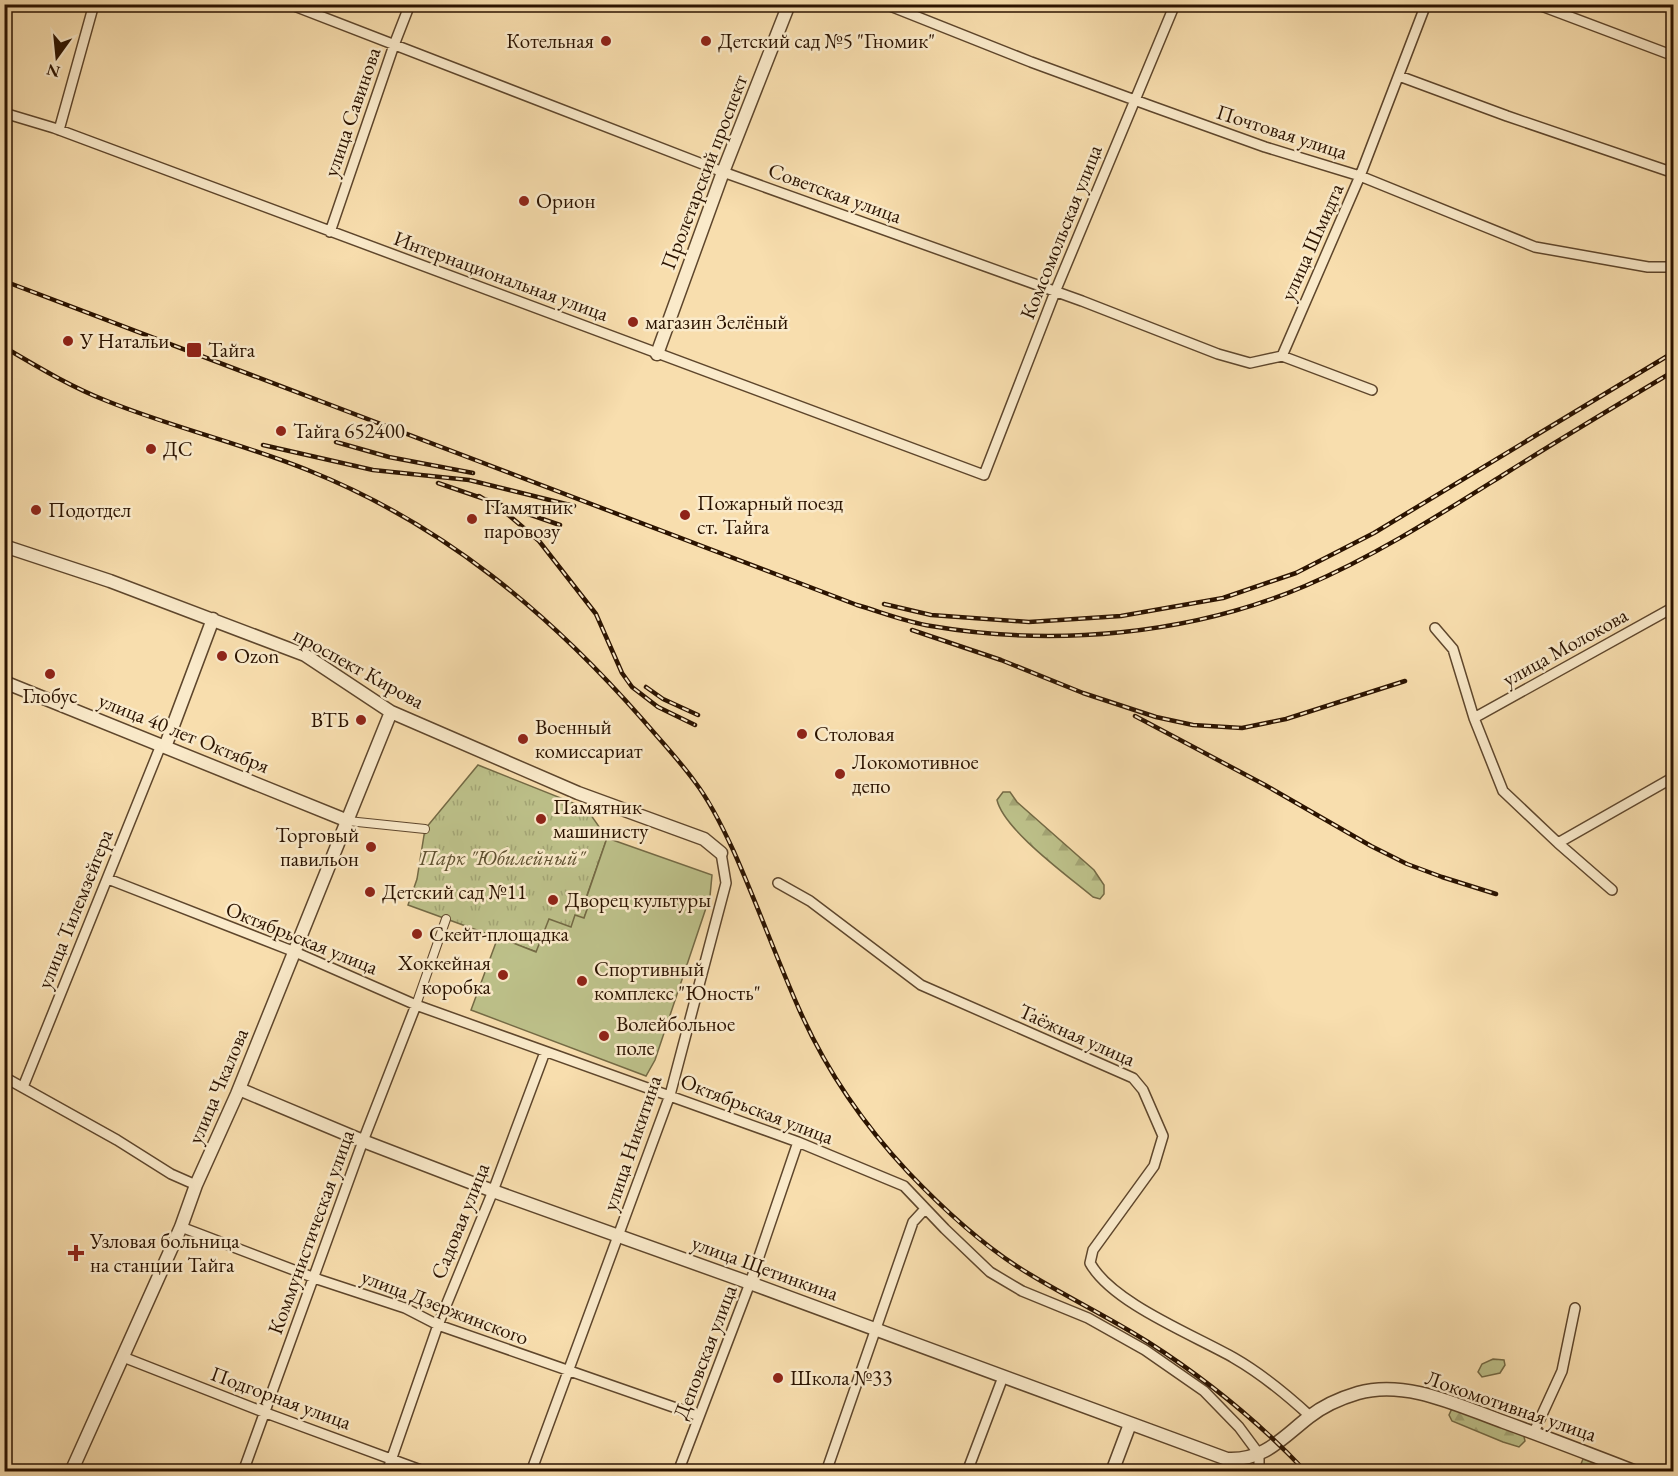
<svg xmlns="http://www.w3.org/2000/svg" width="1678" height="1476" font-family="'EB Garamond',serif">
<defs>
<pattern id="forest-firs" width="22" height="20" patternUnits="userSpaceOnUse" patternTransform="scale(1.5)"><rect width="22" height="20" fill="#bdc18a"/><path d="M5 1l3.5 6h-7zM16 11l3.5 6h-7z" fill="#a3a575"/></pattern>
<pattern id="park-tufts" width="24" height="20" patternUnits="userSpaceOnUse" patternTransform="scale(1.5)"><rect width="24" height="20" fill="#bdc18a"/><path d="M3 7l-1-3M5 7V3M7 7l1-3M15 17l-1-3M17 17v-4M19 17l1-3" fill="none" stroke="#a3a575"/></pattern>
</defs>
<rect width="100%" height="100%" fill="#f8deae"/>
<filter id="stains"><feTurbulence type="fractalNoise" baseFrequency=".00333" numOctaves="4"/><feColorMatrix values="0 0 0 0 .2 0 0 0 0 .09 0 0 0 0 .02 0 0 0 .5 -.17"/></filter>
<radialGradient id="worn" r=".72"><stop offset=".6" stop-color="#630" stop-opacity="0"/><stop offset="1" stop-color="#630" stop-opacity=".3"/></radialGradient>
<path fill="url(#forest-firs)" stroke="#746a45" stroke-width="1.5" d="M1003,792H1010L1017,802L1094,870L1104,885V894L1100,899L1093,897C1068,876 1004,830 997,800Z
M1493,1359L1504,1360L1505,1365L1500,1373L1482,1377L1478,1372L1482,1364Z
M1454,1404L1522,1428L1525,1441L1519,1447L1503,1442L1452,1421L1449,1415Z
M1583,1459L1615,1471H1584L1581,1464Z"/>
<path fill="url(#park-tufts)" stroke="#746a45" stroke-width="1.5" d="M478,765L586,808L607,838L586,898L591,900L584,918L537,952L408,905L417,879L425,829Z"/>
<path fill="#bdc18a" stroke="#746a45" stroke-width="1.5" d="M607,838L712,875L710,896L655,1060L646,1076L471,1010L498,937L536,952L549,919L571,927L575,915L584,918L590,901L586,899Z"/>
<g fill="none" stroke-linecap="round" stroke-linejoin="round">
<g stroke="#5e462c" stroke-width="10">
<path id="pedestrian" d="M348,821L425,829
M416,1005L446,919"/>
</g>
<g stroke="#5e462c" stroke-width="12">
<path id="minor" d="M289,4L723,172L1082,301L1218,354L1250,363L1282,356L1372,390
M885,4L1031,62L1151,106L1265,147L1360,176L1535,247L1648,267H1674
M1536,4L1674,56
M1399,76L1507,116L1674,173
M4,113L54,128L984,475L1055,292L1175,4
M59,130L94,4
M330,232L394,45L410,4
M1282,356L1360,176L1426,4
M1435,628L1453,649L1474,718L1503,791L1558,843L1612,890
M1474,718L1674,607
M1558,843L1674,777
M108,879L295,952L416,1005L798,1142L904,1186L945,1229L990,1272L1022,1291L1088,1318L1145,1350L1204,1391L1239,1427L1259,1454V1472
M778,883L810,901L921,985L1133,1078L1143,1090L1163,1136L1154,1166L1093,1250L1090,1263C1112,1303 1194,1335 1234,1358C1262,1374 1286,1394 1310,1416
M4,1077L117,1140L171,1174L196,1185
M23,1087L161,745
M181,1227L320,1280L405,1308L438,1325L699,1416
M123,1357L266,1413L426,1472
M1534,1432L1562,1371L1575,1308
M243,1472L363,1141L416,1005
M387,1472L438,1325L493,1191L545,1052
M531,1472L670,1095L726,883L721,853
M678,1472L750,1283L798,1142
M826,1472L913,1222L925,1209
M967,1472L1003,1377"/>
</g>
<g stroke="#5e462c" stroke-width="15">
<path id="tertiary" d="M657,354L723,172L789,4
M4,546L110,581L305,655L391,712L578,793L704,839L721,853
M4,682L348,821
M165,747L213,619
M239,1089L363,1141L493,1191L750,1283L1227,1459C1264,1461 1282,1438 1309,1417C1323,1406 1341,1398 1358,1393C1406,1379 1459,1406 1504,1422C1548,1438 1592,1455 1636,1472
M71,1472L181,1227L196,1185L237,1094L391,712
M1112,1472L1130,1424"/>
</g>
<use href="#pedestrian" stroke="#faeaca" stroke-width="8"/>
<use href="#minor" stroke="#faeaca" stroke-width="9"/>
<use href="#tertiary" stroke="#faeaca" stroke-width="12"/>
<g stroke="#2b1300" stroke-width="4.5">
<path id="rail" d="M4,281L857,605C881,612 906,622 931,626C1054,647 1190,635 1305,586C1375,556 1439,515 1503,475C1560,439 1617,405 1674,371
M4,347C38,367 71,387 107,401C174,428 244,444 310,471C444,525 549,613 643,720C661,741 679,760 695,782C711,803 723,828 734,852C757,904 776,957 799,1009C825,1068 864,1125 908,1172C945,1211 985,1248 1031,1275C1069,1298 1110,1318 1148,1342C1206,1379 1259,1422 1306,1472
M336,442L389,457L473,473
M263,445L373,470L469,480L574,506
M438,483L560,525
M479,496L505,512L539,541L596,614L622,673L632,687L658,707L695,725
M884,604L931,615L1029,622L1121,616L1223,598L1296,573L1374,533L1674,352
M912,630L1001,660L1083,693L1156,717L1193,725L1242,728L1286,719L1405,681
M646,687L663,699L698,715
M1135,716L1265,785L1371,846L1407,864L1442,877L1496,894"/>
</g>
<use href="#rail" stroke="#faeaca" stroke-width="2" stroke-dasharray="7" stroke-linecap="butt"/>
</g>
<g fill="#8f2418" stroke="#faeaca" stroke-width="2">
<circle cx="606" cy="41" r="6"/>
<circle cx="706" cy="41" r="6"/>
<circle cx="524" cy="201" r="6"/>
<circle cx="633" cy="322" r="6"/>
<circle cx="68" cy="341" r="6"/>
<rect x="186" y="342" width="16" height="16" rx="3"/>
<circle cx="281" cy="431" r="6"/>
<circle cx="151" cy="449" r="6"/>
<circle cx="36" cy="510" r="6"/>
<circle cx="685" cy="515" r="6"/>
<circle cx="472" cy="519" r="6"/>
<circle cx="222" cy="656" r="6"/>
<circle cx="50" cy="674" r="6"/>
<circle cx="361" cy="720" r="6"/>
<circle cx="802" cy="734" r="6"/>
<circle cx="523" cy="739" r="6"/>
<circle cx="840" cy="774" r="6"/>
<circle cx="541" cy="819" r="6"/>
<circle cx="371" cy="847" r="6"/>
<circle cx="370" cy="892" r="6"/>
<circle cx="553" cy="900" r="6"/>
<circle cx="417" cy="934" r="6"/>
<circle cx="503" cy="975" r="6"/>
<circle cx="582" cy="981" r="6"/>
<circle cx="604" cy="1036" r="6"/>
<path d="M73 1244h6v6h6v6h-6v6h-6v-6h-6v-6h6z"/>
<circle cx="778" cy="1378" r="6"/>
</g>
<g text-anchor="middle" stroke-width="5" stroke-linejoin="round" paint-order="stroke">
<g font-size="21" fill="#2b1300" stroke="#faeaca" text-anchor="start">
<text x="594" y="48" text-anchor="end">Котельная</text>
<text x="718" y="48">Детский сад №5 "Гномик"</text>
<text x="536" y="208">Орион</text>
<text x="645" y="329">магазин Зелёный</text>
<text x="80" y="348">У Натальи</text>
<text x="208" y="357">Тайга</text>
<text x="293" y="438">Тайга 652400</text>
<text x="163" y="456">ДС</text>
<text x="697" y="510">Пожарный поезд<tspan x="697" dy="24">ст. Тайга</tspan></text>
<text x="484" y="514">Памятник<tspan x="484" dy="24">паровозу</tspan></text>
<text x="48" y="517">Подотдел</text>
<text x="234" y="663">Ozon</text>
<text x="50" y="703" text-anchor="middle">Глобус</text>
<text x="349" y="727" text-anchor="end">ВТБ</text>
<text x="535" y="734">Военный<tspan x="535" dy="24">комиссариат</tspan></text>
<text x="814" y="741">Столовая</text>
<text x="852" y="769">Локомотивное<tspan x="852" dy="24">депо</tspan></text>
<text x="553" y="814">Памятник<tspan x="553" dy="24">машинисту</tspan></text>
<text x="359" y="842" text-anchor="end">Торговый<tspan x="359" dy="24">павильон</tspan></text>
<text x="382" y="899">Детский сад №11</text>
<text x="565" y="907">Дворец культуры</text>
<text x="429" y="941">Скейт-площадка</text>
<text x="491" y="970" text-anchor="end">Хоккейная<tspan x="491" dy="24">коробка</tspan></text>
<text x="594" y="976">Спортивный<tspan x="594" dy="24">комплекс "Юность"</tspan></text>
<text x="616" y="1031">Волейбольное<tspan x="616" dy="24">поле</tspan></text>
<text x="90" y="1248">Узловая больница<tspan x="90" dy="24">на станции Тайга</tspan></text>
<text x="790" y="1385">Школа №33</text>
</g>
<g font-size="21" fill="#2b1300" stroke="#faeaca">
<text transform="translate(352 112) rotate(-71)" y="7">улица Савинова</text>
<text transform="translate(1282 132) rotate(18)" y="7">Почтовая улица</text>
<text transform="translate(704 172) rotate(-69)" y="7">Пролетарский проспект</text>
<text transform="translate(835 193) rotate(20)" y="7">Советская улица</text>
<text transform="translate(1061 232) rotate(-68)" y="7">Комсомольская улица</text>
<text transform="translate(1312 242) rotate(-66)" y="7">улица Шмидта</text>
<text transform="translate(501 276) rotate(20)" y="7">Интернациональная улица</text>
<text transform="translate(1565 647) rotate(-29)" y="7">улица Молокова</text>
<text transform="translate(359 668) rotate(29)" y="7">проспект Кирова</text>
<text transform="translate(184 733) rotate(22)" y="7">улица 40 лет Октября</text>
<text transform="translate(75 909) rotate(-68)" y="7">улица Тилемзейгера</text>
<text transform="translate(302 938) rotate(22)" y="7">Октябрьская улица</text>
<text transform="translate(1077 1035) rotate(24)" y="7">Таёжная улица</text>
<text transform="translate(218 1086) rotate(-67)" y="7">улица Чкалова</text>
<text transform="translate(757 1109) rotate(21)" y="7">Октябрьская улица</text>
<text transform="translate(632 1143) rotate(-71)" y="7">улица Никитина</text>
<text transform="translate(460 1221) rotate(-68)" y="7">Садовая улица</text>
<text transform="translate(311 1232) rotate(-70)" y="7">Коммунистическая улица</text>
<text transform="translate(765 1268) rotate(20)" y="7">улица Щетинкина</text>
<text transform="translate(445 1307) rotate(21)" y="7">улица Дзержинского</text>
<text transform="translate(705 1352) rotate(-69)" y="7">Деповская улица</text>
<text transform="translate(281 1398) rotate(20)" y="7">Подгорная улица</text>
<text transform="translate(1511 1406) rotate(19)" y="7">Локомотивная улица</text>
</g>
<g font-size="21" font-style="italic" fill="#5e5030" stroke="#faeaca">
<text x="502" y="865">Парк "Юбилейный"</text>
</g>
</g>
<rect width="1678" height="1476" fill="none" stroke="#f8deae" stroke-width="24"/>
<rect x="6" y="6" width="1666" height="1464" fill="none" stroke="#2b1300" stroke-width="3"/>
<rect x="12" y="12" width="1654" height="1452" fill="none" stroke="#2b1300" stroke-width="1.5"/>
<g transform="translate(57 57) rotate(195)" stroke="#faeaca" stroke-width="4.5" paint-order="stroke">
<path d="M0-4.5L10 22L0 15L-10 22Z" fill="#2b1300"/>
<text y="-9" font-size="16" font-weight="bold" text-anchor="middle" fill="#2b1300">N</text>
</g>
<rect width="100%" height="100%" filter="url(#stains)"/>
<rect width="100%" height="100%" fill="url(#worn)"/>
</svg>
